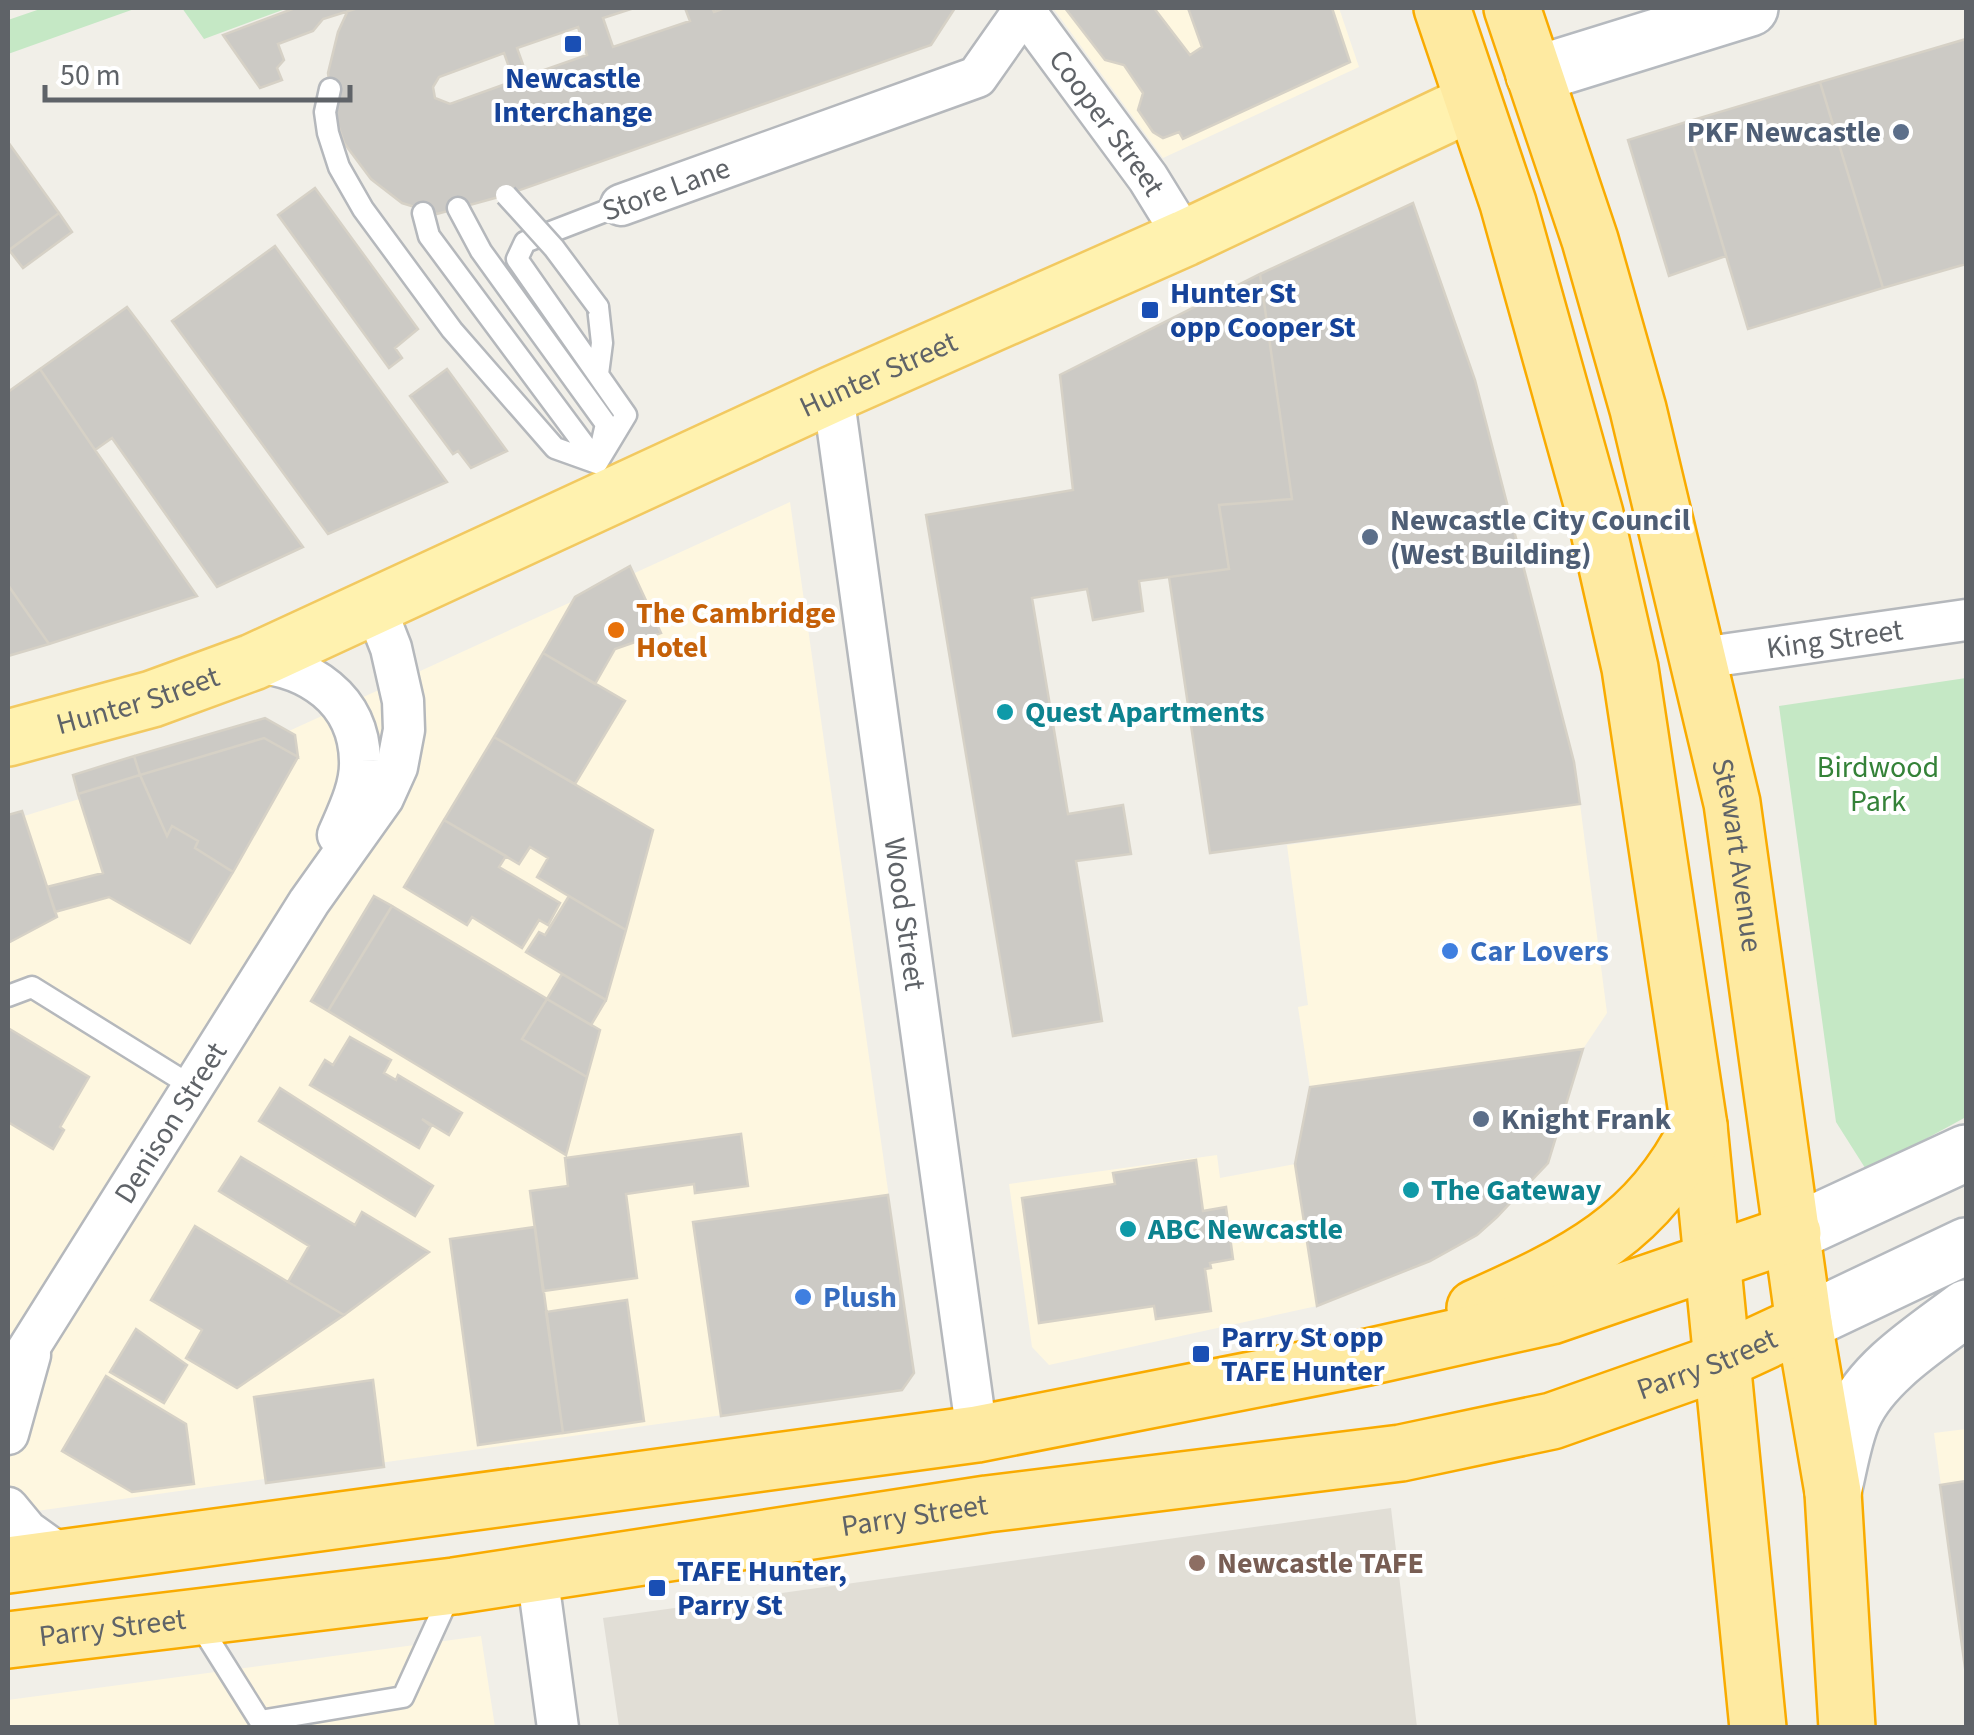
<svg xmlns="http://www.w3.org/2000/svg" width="1974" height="1735" font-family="'Source Sans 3',sans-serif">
<rect width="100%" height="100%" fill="#f1efe8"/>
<path fill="#fef7e0" d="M1053,8H1339L1359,67L1163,158Z
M790,502L914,1373L902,1390L8,1515V821L267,741Z
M1580,804L1607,1013L1583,1049L1310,1087L1298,1007L1308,1005L1287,845Z
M1217,1155L1220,1178L1295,1164L1317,1306L1049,1365L1032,1347L1009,1184Z
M1966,1429V1675L1934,1433Z
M481,1636L495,1727H8V1700Z"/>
<path fill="#e1ded6" d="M1391,1508L1417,1727H619L603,1618Z"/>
<path fill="#c5e8c5" d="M43,8H137L8,54V20Z
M182,8H288L204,39Z
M1966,678V1117L1867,1171L1836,1122L1779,706Z"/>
<path fill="#cccac5" stroke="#d6d1c6" stroke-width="2.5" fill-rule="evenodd" d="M295,8H358L323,19L313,31L278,44L284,60L277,68L282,80L260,88L223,35Z
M349,8H634L603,18L613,47L690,21L685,8H712L714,12L725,8H955L931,45L506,195L437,214L402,203L371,179L344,143L334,113L328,73L338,32ZM578,27L587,55L527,76L517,48ZM504,53L514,81L450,104L435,98L433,87L439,77Z
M1065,8H1154L1190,55L1202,47L1188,8H1332L1350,62L1183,139L1179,132L1163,138L1153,132L1138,110L1143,93L1124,65L1105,60Z
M1966,39V264L1883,288L1820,82Z
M1820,82L1883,288L1748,329L1686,122Z
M1686,122L1726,256L1669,276L1628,140Z
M8,142L59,213L8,251Z
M315,188L418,329L395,348L402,358L389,368L278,215Z
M1413,203L1475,380L1574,762L1580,804L1210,853L1169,577L1229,569L1219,505L1292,499L1260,274Z
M59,213L72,232L23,268L9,250Z
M275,246L447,482L328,534L172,321Z
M1260,274L1292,499L1219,505L1229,569L1139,581L1143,611L1093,620L1087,589L1032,598L1068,814L1123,805L1131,854L1076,861L1102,1021L1013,1036L926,515L1073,490L1060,375Z
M127,307L149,336L303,547L217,587L112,438L95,450L40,369Z
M40,369L95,450L197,596L49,644L8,585V392Z
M447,369L507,451L471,468L458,451L453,454L410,396Z
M630,566L661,633L615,649L595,684L543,653L575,597Z
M8,585L49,644L8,656Z
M543,653L625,701L575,784L494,737Z
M265,718L295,735L298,757L264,738L140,775L134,756Z
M494,737L653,830L626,930L537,877L548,858L530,847L519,864L444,820Z
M264,738L298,757L233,872L195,848L198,841L172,826L167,836L140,775Z
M134,756L140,775L78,794L73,775Z
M140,775L167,836L172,826L198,841L195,848L233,872L190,943L109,897L55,912L47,887L103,873L78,794Z
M22,811L57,917L8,943V815Z
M444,820L506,856L499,867L560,903L548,925L539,920L522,948L472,917L467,925L404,887Z
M374,896L392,906L328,1011L311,1001Z
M569,896L626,930L606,1000L526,952L539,932L545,935Z
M392,906L547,999L522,1039L587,1077L566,1155L328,1011Z
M562,974L606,1000L591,1025L547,999Z
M547,999L600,1030L587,1077L522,1039Z
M8,1028L89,1077L60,1127L64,1130L53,1149L8,1122Z
M350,1037L391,1060L384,1073L396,1080L398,1075L462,1113L449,1135L422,1119L431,1126L419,1148L310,1085L325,1060L333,1065Z
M1583,1049L1548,1163L1497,1217L1477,1235L1430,1261L1317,1306L1295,1164L1310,1087Z
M280,1088L433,1186L415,1216L259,1121Z
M741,1134L748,1186L695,1193L694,1184L626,1194L637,1278L543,1291L530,1191L568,1186L565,1158Z
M241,1157L355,1225L362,1212L429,1252L344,1315L288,1282L309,1246L219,1191Z
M1196,1160L1203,1211L1226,1207L1233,1259L1210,1263L1211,1268L1205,1269L1211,1311L1156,1319L1154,1306L1039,1323L1022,1198L1115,1184L1113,1173Z
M888,1195L914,1373L902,1390L721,1416L693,1222Z
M195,1226L288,1282L344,1315L237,1388L186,1358L202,1330L151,1300Z
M535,1227L563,1433L478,1445L450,1239Z
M627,1300L644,1421L563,1433L546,1312Z
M136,1329L187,1365L164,1403L110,1372Z
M106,1376L186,1424L194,1484L132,1492L62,1451Z
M373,1380L384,1467L266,1483L254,1397Z
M1966,1481V1675L1940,1485Z"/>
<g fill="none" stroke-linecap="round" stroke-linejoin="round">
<g stroke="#b5b8bc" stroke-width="25">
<path id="service" d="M330,89L325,112L328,133L339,167L363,209L452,330L555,448L597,463
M458,208L481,251L606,424L601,446
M423,213L429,236L597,462
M598,374L602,343L598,307
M597,463L626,415L517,259L525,242L621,205
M8,996L32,987L193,1087
M196,1619L260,1721L403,1697L451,1592"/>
</g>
<g stroke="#b5b8bc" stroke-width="45">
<g id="minor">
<path id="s1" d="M621,205L977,77L1024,10L1148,178L1185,238"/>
<path id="s2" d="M833,394L977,1434"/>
<path id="s3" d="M1701,658L1966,620"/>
<path d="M253,662C308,666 359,698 360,761C361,786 348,812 338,835"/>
<path id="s4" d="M8,1381L309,902L383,798L397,767L404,730L403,701L391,648L375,607"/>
<path d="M8,1434L30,1355"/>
<path d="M8,1508L27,1531L66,1559"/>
<path d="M537,1573L558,1728"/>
</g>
</g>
<g stroke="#b6babf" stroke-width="60">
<path id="secondary" d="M1534,75L1750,8
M1793,1233L1966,1153
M1804,1323L1966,1246
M1833,1492C1839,1468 1843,1439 1853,1416C1873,1371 1928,1337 1966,1308"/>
</g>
<g stroke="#f2c960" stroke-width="60">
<g id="primary">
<path id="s5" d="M8,738L152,699L253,662L833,394L1185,238L1473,102"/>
</g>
</g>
<g stroke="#f9ab00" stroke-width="60">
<g id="trunk">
<path d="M1442,8L1508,203L1595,514L1630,668L1699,1126L1758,1728"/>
<path id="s6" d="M1512,8L1590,240L1638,409L1732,803L1804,1323L1833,1492L1847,1728"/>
<path d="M1475,1308C1576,1263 1648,1229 1699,1126"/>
<path d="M8,1565L977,1434L1368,1357L1551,1316L1793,1233"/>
<path id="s7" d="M8,1640L454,1586L987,1504L1401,1453L1552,1421L1722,1361L1804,1323"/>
</g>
</g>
<use href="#service" stroke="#fff" stroke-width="20"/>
<use href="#minor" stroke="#fff" stroke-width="40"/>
<use href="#secondary" stroke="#fff" stroke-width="55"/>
<use href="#primary" stroke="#fff2af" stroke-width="55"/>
<use href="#trunk" stroke="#feeaa1" stroke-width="55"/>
<g stroke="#b5b8bc" stroke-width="25" stroke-linecap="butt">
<path id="service-bridge" d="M506,195L554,248L598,307"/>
</g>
<use href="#service-bridge" stroke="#fff" stroke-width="20"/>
</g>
<g fill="#1a4fb4" stroke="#fff" stroke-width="4">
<rect x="563" y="34" width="20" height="20" rx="5"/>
<rect x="1140" y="300" width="20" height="20" rx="5"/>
<rect x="1191" y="1344" width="20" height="20" rx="5"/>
<rect x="647" y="1578" width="20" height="20" rx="5"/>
</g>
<g fill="#5c6f8a" stroke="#fff" stroke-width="4">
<circle cx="1901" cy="132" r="10"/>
<circle cx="1370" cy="537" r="10"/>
<circle cx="1481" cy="1119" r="10"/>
</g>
<circle fill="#e8710a" stroke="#fff" stroke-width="4" cx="616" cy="630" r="10"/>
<g fill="#0f9aa8" stroke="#fff" stroke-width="4">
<circle cx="1005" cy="712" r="10"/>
<circle cx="1411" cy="1190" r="10"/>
<circle cx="1128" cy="1229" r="10"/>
</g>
<g fill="#3f7fe0" stroke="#fff" stroke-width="4">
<circle cx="1450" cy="951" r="10"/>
<circle cx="803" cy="1297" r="10"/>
</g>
<circle fill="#8d6e63" stroke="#fff" stroke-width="4" cx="1197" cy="1563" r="10"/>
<g text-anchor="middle" stroke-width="8" stroke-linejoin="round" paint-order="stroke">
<g font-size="30" font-weight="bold" fill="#164399" stroke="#fff" text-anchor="start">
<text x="573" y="88" text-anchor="middle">Newcastle<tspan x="573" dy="34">Interchange</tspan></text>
<text x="1170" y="303">Hunter St<tspan x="1170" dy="34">opp Cooper St</tspan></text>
<text x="1221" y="1347">Parry St opp<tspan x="1221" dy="34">TAFE Hunter</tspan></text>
<text x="677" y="1581">TAFE Hunter,<tspan x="677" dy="34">Parry St</tspan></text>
</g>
<g font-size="30" fill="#5f6368" stroke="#fff">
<text dy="10" stroke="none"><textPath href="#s1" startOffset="600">Cooper Street</textPath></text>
<text transform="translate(666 189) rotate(-20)" y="10">Store Lane</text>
<text dy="10" stroke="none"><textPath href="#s5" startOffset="945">Hunter Street</textPath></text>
<text dy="10" stroke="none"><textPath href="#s3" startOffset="135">King Street</textPath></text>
<text dy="10" stroke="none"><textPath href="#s5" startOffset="135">Hunter Street</textPath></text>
<text dy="10" stroke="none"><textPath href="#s6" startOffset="878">Stewart Avenue</textPath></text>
<text dy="10" stroke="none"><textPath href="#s2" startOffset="525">Wood Street</textPath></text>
<text dy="10" stroke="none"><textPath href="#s4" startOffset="305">Denison Street</textPath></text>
<text dy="10" stroke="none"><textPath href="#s7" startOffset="1725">Parry Street</textPath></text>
<text dy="10" stroke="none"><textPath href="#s7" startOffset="915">Parry Street</textPath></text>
<text dy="10" stroke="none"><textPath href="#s7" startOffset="105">Parry Street</textPath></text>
</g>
<g font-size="30" font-weight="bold" fill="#4e5e75" stroke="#fff" text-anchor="start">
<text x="1881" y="142" text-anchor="end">PKF Newcastle</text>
<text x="1390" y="530">Newcastle City Council<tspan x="1390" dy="34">(West Building)</tspan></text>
<text x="1501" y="1129">Knight Frank</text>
</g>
<g font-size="30" font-weight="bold" fill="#c56008" stroke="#fff" text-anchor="start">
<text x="636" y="623">The Cambridge<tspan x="636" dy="34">Hotel</tspan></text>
</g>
<g font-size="30" font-weight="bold" fill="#0d838f" stroke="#fff" text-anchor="start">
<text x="1025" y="722">Quest Apartments</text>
<text x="1431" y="1200">The Gateway</text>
<text x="1148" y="1239">ABC Newcastle</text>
</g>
<g font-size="30" fill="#348238" stroke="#fff">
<text x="1878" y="777">Birdwood<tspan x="1878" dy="34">Park</tspan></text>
</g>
<g font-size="30" font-weight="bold" fill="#366cbe" stroke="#fff" text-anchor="start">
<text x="1470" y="961">Car Lovers</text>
<text x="823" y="1307">Plush</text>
</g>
<g font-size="30" font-weight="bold" fill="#785e54" stroke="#fff" text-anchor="start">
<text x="1217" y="1573">Newcastle TAFE</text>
</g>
</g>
<rect width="1974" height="1735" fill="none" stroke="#5f6368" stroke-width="20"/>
<path d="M45 85v15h305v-15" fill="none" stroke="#5f6368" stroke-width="5"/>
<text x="60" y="85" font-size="30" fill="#5f6368" stroke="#ffffff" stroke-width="8" paint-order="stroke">50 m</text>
</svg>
